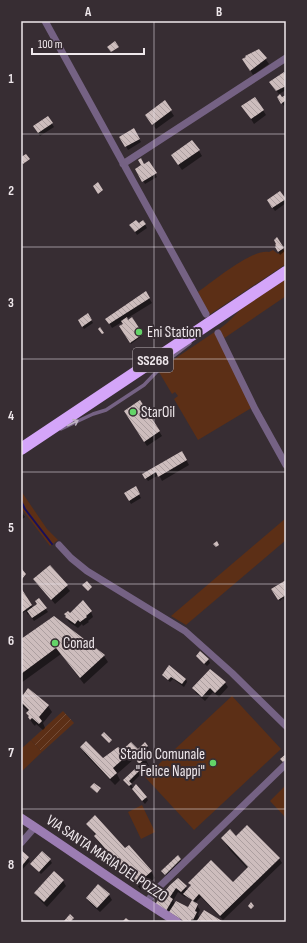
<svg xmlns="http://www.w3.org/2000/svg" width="307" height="943" font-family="'Sofia Sans Condensed',sans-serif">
<defs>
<pattern id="garden-furrows" width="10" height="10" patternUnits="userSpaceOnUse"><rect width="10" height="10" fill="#5c2f16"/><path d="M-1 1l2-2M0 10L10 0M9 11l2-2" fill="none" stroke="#744d38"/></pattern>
<pattern id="building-back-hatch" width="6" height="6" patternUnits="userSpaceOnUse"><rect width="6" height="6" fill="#cdbdbd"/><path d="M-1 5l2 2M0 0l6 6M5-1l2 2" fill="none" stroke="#ac9fa0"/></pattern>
</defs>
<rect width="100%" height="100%" fill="#372d33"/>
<path fill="#5c2f16" d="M286,248V264L209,315L198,292C212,282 253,248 269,252L273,250L278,254Z
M286,279V296L223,339L218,330L227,323L242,308Z
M216,331L253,407L198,440L174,399L178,396L175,392L172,394L159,372L170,362Z
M21,491L47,529L58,540L50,546L21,508Z
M286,518V540L186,625L171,616Z
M232,696L281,749L194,830L145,777Z
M31,740L42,752L21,772V749Z
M286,785V818L270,801Z
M142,805L155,832L141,839L128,812Z"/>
<path fill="url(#garden-furrows)" d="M63,711L74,723L42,752L31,740Z"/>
<path fill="#0007" fill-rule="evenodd" d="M259,50L269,64L253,75L244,59Z
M286,77V90L279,94L272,85Z
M286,96V104L284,106L278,97L282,99Z
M255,98L266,115L254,124L246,111Z
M165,102L174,116L156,129L149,120Z
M48,118L54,127L40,136L34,127Z
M134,130L141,142L128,150L121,137Z
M199,151L202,156L182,170L175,160Z
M149,162L157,177L145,184L137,169Z
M280,192L286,203L275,211L270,204Z
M143,221L147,228L137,235L131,225H138Z
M277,244L285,251L280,255L278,251Z
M146,293L152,303L126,319L128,321L132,319L143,335L131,344L120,327L124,324L122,322L112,328L107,319Z
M88,315L93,323L84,329L79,321Z
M140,401L162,436L147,446L128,416Z
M182,452L189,465L162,481L159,475L148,481L143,474Z
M135,488L141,498L131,504L125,493Z
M21,511L25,517L21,520Z
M50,566L70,591L55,604L35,580Z
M286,581V602L283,598L280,601L273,590Z
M21,590L33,608L38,604L39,599L48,612L34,621L29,614L28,615L26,611L21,614Z
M91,612L93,617L88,621L89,622L83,626L82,624L78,628L69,622L66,617Z
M54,617L104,656L108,662L84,684L61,654L21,683V640Z
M197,656L208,659L210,663L207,666Z
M163,675L186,679L187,682L184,687L173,679L170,682Z
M225,683L228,687L219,697L213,692L205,701L196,693L193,688Z
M21,695L48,706L52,712L43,723L45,728L43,730L36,724L35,726L33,724L29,718V712L21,705Z
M147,746L151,753L145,758L149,766L144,770L134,759L117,774L120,780L115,785L85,754L81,747L103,760L122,752L137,750Z
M138,767L142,773L131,784L133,789L146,797L148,800L145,804L124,780Z
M88,824L125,850L151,871L155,878L141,890L99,843L95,836H96Z
M235,836L279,858L282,863L223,920L201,897L195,903L200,910L198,915L200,918L221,922H181L159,910L166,893L178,879L188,890L191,886L189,883L233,884L248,869L230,850L222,838ZM178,892L185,897L186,896L192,901L188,908L175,904L173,901Z
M21,851L30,861L21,871Z
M180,859L182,862L167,877L163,872Z
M50,860L52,863L41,874L31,864Z
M54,872L63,881L66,886L47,907L38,898L35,893Z
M109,895L112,900L100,912L90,903L87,899Z"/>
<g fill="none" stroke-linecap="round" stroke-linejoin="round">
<path stroke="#180f5b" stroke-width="2" d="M21,501L25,509L52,544"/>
</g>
<path fill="url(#building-back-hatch)" d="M115,41L119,47L111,52L107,47Z
M259,49L267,58L250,71L242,59L246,57L245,56Z
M284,72L286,75V86L276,91L269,82Z
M280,94L282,97L286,95V100L281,104L277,97Z
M255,97L264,110L251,119L241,106Z
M165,100L172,110L152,125L145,115Z
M48,116L53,123L38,133L33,126Z
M134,128L140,139L125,147L119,137Z
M192,140L200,150L178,165L171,155Z
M26,154L30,159L23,164L21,161V157Z
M141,158L144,164L149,161L157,173L142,182L135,169L141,165L138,160Z
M98,182L103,190L98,194L93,186Z
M280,191L286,199L272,208L267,200Z
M136,220L139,223L143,220L146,224L135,232L129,225Z
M277,237L284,248L278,252L275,247L276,246L275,245L276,244L274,240Z
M146,291L150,298L109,324L105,319Z
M88,313L92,320L82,327L78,320Z
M127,317L128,320L132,317L143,334L130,343L119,326L123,324L121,321Z
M100,327L104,333L102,334L98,329Z
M140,400L160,431L144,442L124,411Z
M182,451L187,460L158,477L156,472L145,479L142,474Z
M136,486L140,494L129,501L124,493Z
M217,541L219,545L216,547L213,544Z
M50,565L68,585L51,600L33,579Z
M21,568L26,574L22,579L21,577Z
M286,580V595L278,600L271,589Z
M87,581L92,587L88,591L82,585Z
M21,588L32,605L21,613Z
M39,598L47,608L32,618L27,611L37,604L35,601Z
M83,600L92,611L86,616L87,617L80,622L78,620L75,624L65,617L66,616L64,614L68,611L70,613Z
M54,616L105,655L80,678L56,648L21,674V639Z
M200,651L209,659L204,664L196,656Z
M169,665L186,679L182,684L171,677L168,680L162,675Z
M210,669L226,682L215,693L210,688L202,697L192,688Z
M28,688L49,705L39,717L42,721L39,724L32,718L30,720L28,717L29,716L26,713L29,710L21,702V694L23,695Z
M104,732L112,740L109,743L101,735Z
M86,741L103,758L118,747L122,750L131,742L138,749L145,742L148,746L140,752L146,758L139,764L130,753L113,768L117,773L110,779L80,747Z
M286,754V760L283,762L280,759Z
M138,766L141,769L129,781L132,784L129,786L123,780Z
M94,783L101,788L97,793L90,787Z
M136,784L147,797L142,801L132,789Z
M95,815L125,848L129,845L152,871L137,884L94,836L96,834L86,824Z
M247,825L280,858L220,916L199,894L193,901L198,904L195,911L197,912L193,920L192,919L190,922H185L169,912L176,901L188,907L192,900L183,894L191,885L188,883L211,860L233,882L248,867L221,838L230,829L236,836Z
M21,850L29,857L21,867Z
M42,851L51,859L39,872L30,864Z
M178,855L181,859L165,875L161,871Z
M54,871L64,880L44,902L34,893Z
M178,878L187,886L181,892L176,888L170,897L173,899L166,911L155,905L163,890L165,891L170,885Z
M98,884L110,894L97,908L86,898Z
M251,902L254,906L251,909L248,906Z
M204,910L222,921L221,922H196Z
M70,914L74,918L70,922L64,921Z
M126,918L131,922H122Z"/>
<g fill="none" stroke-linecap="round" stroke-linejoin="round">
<path stroke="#756284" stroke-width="3.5" d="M61,429L93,414L106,410L144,385L168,360L190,343"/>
<path stroke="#756284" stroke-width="7" d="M45,21L206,314
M123,164L286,58
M218,333L255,409L286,465
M59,545L71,558L87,571L185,631L232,673L286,726
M21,843L35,827
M146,903L158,888L286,764"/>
<path stroke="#9c7db3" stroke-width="9" d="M21,818C73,852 124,889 177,922"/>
<path stroke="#d4a5f9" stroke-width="12" d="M21,449L286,272"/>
</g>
<defs><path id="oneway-shaft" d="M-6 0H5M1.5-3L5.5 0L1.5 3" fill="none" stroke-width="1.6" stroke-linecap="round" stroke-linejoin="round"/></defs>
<use stroke="#beb2c2" href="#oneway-shaft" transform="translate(73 423) rotate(-27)"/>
<path fill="none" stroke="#efe8ec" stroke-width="1" stroke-opacity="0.55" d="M154,21V922M21,134H286M21,247H286M21,359H286M21,472H286M21,584H286M21,696H286M21,809H286"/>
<g fill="#63d468" stroke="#372d33" stroke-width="1.5">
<circle cx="139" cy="332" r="4"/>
<circle cx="133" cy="412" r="4"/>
<circle cx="55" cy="643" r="4"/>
<circle cx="213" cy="763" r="4"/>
</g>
<g text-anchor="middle" stroke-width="4" stroke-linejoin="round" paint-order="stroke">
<rect fill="#372d33" stroke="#b8b0b4" stroke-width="1" x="133" y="348" width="40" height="24" rx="3"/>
<g font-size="14" font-weight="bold" fill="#efe8ec">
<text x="153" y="365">SS268</text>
</g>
<g font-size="15" fill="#efe8ec" stroke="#372d33" text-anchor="start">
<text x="147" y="337">Eni Station</text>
<text x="141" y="417">StarOil</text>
<text x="63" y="648">Conad</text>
<text x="205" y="759" text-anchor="end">Stadio Comunale<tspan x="205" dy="17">"Felice Nappi"</tspan></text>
</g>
<g font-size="15" fill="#efe8ec" stroke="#372d33">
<text transform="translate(107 858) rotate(34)" y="5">VIA SANTA MARIA DEL POZZO</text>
</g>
</g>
<rect width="307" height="943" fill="none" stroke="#372d33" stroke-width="44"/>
<path d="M32 48v6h112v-6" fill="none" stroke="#efe8ec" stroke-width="2"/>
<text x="38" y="48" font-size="12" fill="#efe8ec" stroke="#372d33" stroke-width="3" paint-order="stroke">100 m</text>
<rect x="22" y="22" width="263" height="899" fill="none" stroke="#efe8ec" stroke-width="1.5"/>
<g font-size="13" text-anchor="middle" font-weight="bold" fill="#efe8ec">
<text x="88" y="16">A</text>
<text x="219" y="16">B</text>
<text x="11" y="83">1</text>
<text x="11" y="195">2</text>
<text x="11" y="307">3</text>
<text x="11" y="420">4</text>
<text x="11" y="532">5</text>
<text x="11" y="645">6</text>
<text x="11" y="757">7</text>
<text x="11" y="869">8</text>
</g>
</svg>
